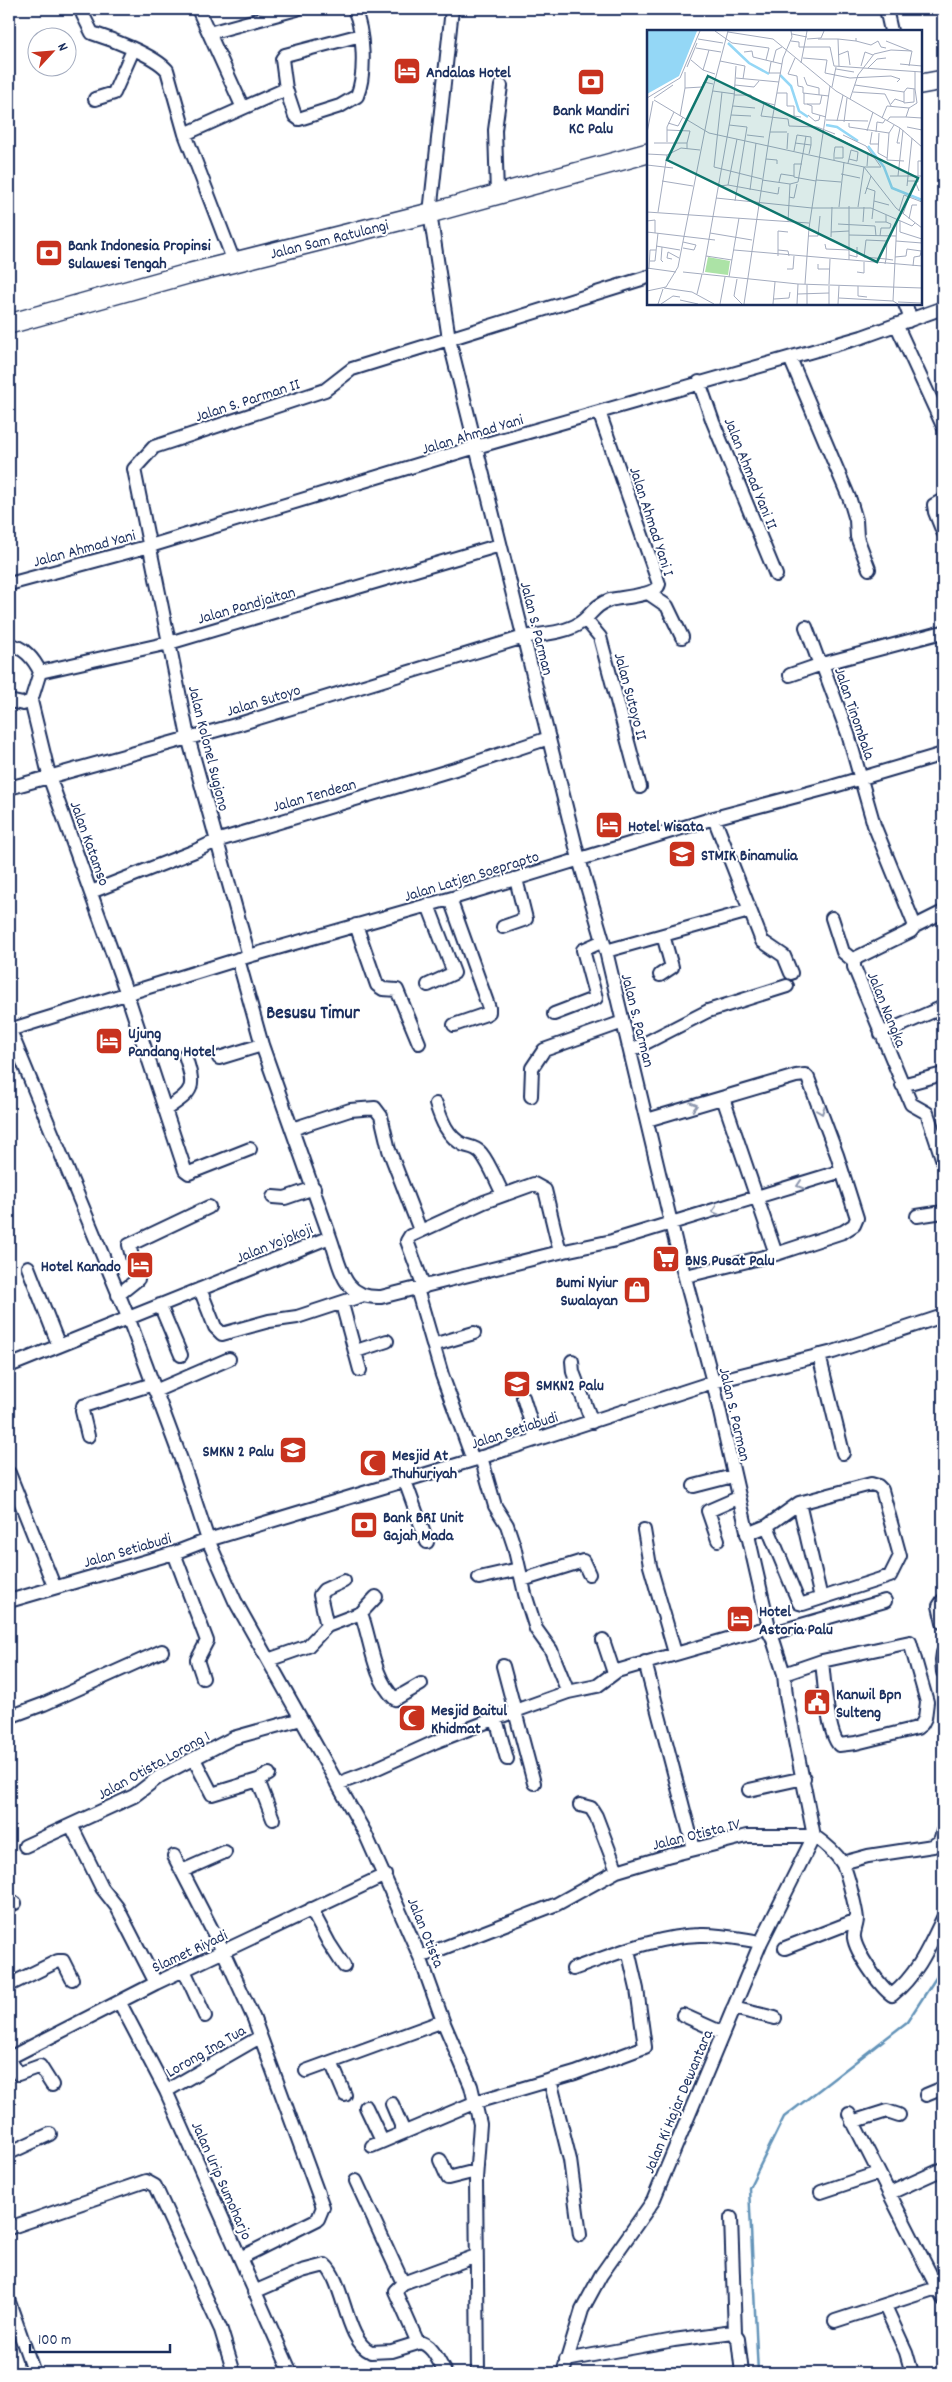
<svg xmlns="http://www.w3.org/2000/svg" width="952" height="2382" font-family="Dekko,sans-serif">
<rect width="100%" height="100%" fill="#fff"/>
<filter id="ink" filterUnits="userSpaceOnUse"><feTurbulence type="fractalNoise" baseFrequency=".02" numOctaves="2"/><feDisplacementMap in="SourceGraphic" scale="10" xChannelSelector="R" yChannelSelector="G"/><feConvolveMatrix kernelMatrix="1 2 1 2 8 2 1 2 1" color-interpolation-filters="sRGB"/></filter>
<g filter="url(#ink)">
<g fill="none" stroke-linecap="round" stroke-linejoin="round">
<path stroke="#6494b9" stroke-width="2.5" d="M758,2373L749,2188L784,2117L907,2022L943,1967"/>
<g stroke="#1b2f5e" stroke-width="16">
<path id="minor" d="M82,9L83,15L92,33C111,39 154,55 167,70L185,134L234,262
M452,9L430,213L449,339L579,859L606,951L676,1244L713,1382L769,1627L784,1674L786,1696L814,1836L761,1942L653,2201L601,2275L582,2310L563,2373
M886,9L891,31
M209,33L297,9
M286,89L282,59L285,55L361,35
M95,99L114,93L133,50
M243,108L286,89L295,116L299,119L340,106L357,96C366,74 364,31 354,9
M185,134L243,108L198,9
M497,194L495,130L501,86
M905,304L909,314L908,321
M897,326L943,426
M790,358L850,500L856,520L857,537L869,569
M699,382L713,422L776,575
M943,500L934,505L935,512L943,532
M9,584L150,546L476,447L862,337L943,308
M648,593L667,606L682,637
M585,619L600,637L640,787
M943,632L822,664L848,734L874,825L915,926L911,931L858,957L854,961V967L911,1104L927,1113L943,1161
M9,645C23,646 34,659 40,672L169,643L500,545
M40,672L31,701L50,779L127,994L185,1170L189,1173L250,1149
M790,675L822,664L817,657L806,627
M9,701L23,704L31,701
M9,788L239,724L524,637C541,634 566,633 580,623C592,615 594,605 610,600C622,597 656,596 659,584L599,412
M714,818L762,941L784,956L791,973
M91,892L195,851L216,841L465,766L549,738
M450,899L489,1008V1012L486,1014L454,1025
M428,905L454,973L428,985
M832,918L843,952L854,961
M356,925L377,985L383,989L397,990L419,1043
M915,926L943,912
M503,927L526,919L516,879
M606,951L749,911
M249,956L188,737L134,469L154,447L325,390L352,369L648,277
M238,959L262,1045L330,1237
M660,975L672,967L663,935
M554,1014L596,998L583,950L603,941
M9,1028L128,1317L185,1470L208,1540L235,1601L365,1833L420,1957L443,2021L471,2086L480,2124L476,2179L478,2373
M9,1030L249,956L456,897L714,818L831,787L943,754
M881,1034L943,1007
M630,1051L708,1011L787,986
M219,1058L262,1045
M902,1085L943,1074
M531,1096L532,1068L544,1050L623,1022
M436,1104C441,1119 447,1137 464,1145C470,1147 476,1147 481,1153C490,1164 496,1181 503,1194
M165,1110C194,1090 196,1090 185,1055
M647,1120L796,1076L805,1075L808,1078L837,1155L857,1218L854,1225L843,1232L776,1254
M292,1129L350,1110L375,1108L381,1116L389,1150L420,1230
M273,1197L285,1198L314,1188
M917,1216L943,1212
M28,1267L59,1346
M686,1276L776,1254L723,1098
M424,1287L407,1241L410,1236L484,1202L534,1184L545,1190L560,1252
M200,1289L215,1327L222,1334L269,1321L297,1317L361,1296
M417,1289L442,1375L473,1460
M118,1295L138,1279L129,1245L209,1207
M342,1304L360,1370
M160,1305L181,1355
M433,1345L474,1333
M356,1351L387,1341
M819,1355L843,1453
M572,1361L573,1372L592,1422
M9,1366L330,1237C341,1267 342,1299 381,1297L560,1252L612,1241L842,1171
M155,1391L229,1359
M523,1397L536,1439
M88,1436L82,1411L83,1406L153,1384
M481,1457L495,1506L507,1525L514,1546L525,1594L536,1629L551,1650L568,1692
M9,1473L54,1586
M405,1481L427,1542
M694,1486L733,1476
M799,1503L821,1598
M644,1530L650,1566L675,1653
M747,1534L767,1526L799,1503L871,1484L878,1486L882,1490L900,1556L890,1576L803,1604L799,1603L767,1526
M718,1540L708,1511L738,1498
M174,1553L207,1641L197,1660L203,1678
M479,1578L519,1569
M522,1580L583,1561L589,1574
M943,1600L939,1606L943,1623
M9,1601L174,1553L208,1540L473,1460L713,1382L833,1352L943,1316
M361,1613C371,1640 373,1678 395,1699L421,1684
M327,1626L361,1613L376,1597
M770,1634L885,1601
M603,1640L614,1673
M943,1653L942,1660L943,1672
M268,1660L308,1646L327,1626L320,1595L324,1590L344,1581
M645,1662L694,1849
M503,1666L534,1783
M784,1674L822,1661L910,1642L927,1702L925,1718L922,1724L917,1728L856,1743L839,1745C827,1732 824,1679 822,1661
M9,1717L44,1704L162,1651
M496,1719L507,1759
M194,1759L212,1794L258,1780L269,1774
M258,1780L273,1819
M337,1784L364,1774L435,1742L515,1711L568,1692L597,1686L617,1671L769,1627
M749,1790L804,1778
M580,1805L591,1808L596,1816L617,1871
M71,1825L102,1888L117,1907L156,1983
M25,1846L134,1796L160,1776L233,1738L301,1719
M174,1856L223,1951L254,2019L323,2207L318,2219L240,2258
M842,1863L868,1856L933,1846L940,1841L943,1831
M182,1871L225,1852
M9,1906L15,1903
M311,1909L329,1943L344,1966
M785,1948L857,1920
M420,1957L557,1904L617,1871L667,1856L747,1836H814C824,1843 836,1853 842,1863C847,1870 856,1909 857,1919C857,1925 853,1932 854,1938C856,1952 880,1987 892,1995C918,1974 929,1947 943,1918
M573,1969C613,1955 656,1936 700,1935C720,1934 741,1939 761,1942
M184,1970L205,2016
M9,1985L58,1961H63L72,1979
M120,2003L166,2091L291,2373
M733,2008L775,2018
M683,2015L723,2033
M331,2062L345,2095
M306,2071L443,2021
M550,2080L570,2160L580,2235
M52,2085L40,2066L18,2074L9,2058L156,1983L385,1875
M166,2091L260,2037
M926,2095L943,2088
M392,2104L404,2132
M366,2107L382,2141
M849,2114L943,2299
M852,2122L887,2111L899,2115
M372,2146L476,2102L575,2073L645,2047L637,1989L628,1950
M9,2153L50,2134
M440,2160L448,2178L476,2171
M356,2181L403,2283L476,2256
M821,2192L878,2173
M890,2193L943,2169
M731,2218L735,2333
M9,2228L146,2181L155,2186L221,2330L234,2373
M254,2292L302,2271L325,2265C344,2281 346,2342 371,2352L392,2351L418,2343L395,2291L403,2283
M9,2302L34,2373
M885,2306L906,2352L912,2373
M835,2321L943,2286
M418,2342C432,2343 439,2362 445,2373
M566,2360L674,2340L733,2332L738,2339L742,2373"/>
</g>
<g stroke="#1b2f5e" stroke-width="22">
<path id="highway" d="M921,84L943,80
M9,324L191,273L430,213L648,153"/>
</g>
<use href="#minor" stroke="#fff" stroke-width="12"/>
<use href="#highway" stroke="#fff" stroke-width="19"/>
</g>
<defs><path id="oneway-chevron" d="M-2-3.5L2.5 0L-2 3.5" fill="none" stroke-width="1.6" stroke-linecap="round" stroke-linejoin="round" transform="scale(1.25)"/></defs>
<g stroke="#8d97ae">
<use href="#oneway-chevron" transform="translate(694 1106) rotate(-16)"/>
<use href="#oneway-chevron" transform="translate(821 1111) rotate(69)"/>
<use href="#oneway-chevron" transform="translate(800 1185) rotate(162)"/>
<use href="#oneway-chevron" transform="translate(715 1211) rotate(163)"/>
</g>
</g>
<defs>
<g id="hotel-square" transform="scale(1.4375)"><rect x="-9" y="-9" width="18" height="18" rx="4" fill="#c8321e" stroke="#fff"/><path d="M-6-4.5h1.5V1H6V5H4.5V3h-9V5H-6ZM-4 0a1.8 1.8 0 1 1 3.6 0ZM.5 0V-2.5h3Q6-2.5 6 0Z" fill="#fff"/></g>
<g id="bank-square" transform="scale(1.4375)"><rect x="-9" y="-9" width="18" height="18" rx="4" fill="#c8321e" stroke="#fff"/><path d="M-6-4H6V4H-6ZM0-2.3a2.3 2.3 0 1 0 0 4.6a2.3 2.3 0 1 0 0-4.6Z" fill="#fff"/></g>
<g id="university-square" transform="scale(1.4375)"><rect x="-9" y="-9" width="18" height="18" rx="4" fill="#c8321e" stroke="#fff"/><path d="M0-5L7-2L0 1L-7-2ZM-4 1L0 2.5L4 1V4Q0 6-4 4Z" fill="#fff"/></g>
<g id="supermarket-square" transform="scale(1.4375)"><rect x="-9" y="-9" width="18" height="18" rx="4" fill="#c8321e" stroke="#fff"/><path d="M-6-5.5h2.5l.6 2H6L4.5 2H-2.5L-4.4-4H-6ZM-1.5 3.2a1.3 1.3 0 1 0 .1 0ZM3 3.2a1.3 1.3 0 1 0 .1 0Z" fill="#fff"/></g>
<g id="shop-square" transform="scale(1.4375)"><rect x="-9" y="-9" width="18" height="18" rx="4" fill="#c8321e" stroke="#fff"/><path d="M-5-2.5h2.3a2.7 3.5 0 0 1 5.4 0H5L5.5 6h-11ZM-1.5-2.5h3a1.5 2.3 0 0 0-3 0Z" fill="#fff"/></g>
<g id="school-square" transform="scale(1.4375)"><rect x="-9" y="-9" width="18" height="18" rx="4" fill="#c8321e" stroke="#fff"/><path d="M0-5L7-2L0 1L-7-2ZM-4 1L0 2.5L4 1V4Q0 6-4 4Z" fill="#fff"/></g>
<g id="mosque-square" transform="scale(1.4375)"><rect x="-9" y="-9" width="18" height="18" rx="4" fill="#c8321e" stroke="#fff"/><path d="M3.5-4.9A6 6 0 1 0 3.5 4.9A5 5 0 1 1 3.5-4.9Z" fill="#fff"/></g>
<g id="civic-square" transform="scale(1.4375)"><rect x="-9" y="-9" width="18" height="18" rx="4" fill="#c8321e" stroke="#fff"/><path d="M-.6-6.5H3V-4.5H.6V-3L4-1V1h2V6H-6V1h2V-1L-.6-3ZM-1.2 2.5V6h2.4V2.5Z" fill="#fff"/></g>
</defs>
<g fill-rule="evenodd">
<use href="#hotel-square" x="407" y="71"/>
<use href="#bank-square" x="591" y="82"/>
<use href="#bank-square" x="49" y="253"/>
<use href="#hotel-square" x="609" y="825"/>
<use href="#university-square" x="682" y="854"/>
<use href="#hotel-square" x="109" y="1041"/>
<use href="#supermarket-square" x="666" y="1259"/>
<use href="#hotel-square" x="140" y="1265"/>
<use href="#shop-square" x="637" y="1290"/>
<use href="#school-square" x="517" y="1384"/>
<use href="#school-square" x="293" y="1450"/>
<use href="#mosque-square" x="373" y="1463"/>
<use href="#bank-square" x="364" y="1525"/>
<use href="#hotel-square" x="740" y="1619"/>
<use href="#civic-square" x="817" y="1702"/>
<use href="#mosque-square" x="412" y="1718"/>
</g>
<g text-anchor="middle" stroke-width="4" stroke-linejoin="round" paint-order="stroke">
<g font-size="16" font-weight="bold" fill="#1b2f5e" stroke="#fff" text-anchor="start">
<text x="426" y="77">Andalas Hotel</text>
<text x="591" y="115" text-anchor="middle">Bank Mandiri<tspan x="591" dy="18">KC Palu</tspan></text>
<text x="68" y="250">Bank Indonesia Propinsi<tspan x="68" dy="18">Sulawesi Tengah</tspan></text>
<text x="628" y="831">Hotel Wisata</text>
<text x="701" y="860">STMIK Binamulia</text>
<text x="128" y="1038">Ujung<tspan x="128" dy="18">Pandang Hotel</tspan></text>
<text x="685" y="1265">BNS Pusat Palu</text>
<text x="121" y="1271" text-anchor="end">Hotel Kanado</text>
<text x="618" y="1287" text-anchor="end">Bumi Nyiur<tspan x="618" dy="18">Swalayan</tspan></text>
<text x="536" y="1390">SMKN2 Palu</text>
<text x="274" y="1456" text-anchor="end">SMKN 2 Palu</text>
<text x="392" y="1460">Mesjid At<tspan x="392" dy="18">Thuhuriyah</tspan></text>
<text x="383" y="1522">Bank BRI Unit<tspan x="383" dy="18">Gajah Mada</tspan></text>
<text x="759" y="1616">Hotel<tspan x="759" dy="18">Astoria Palu</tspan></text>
<text x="836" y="1699">Kanwil Bpn<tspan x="836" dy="18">Sulteng</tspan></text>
<text x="431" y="1715">Mesjid Baitul<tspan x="431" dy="18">Khidmat</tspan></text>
</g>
<g font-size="16" fill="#1b2f5e" stroke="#fff">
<text transform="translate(329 238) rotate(-14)" y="6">Jalan Sam Ratulangi</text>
<text transform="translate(247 399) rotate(-18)" y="6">Jalan S. Parman II</text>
<text transform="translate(472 433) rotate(-17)" y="6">Jalan Ahmad Yani</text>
<text transform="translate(752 473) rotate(68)" y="6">Jalan Ahmad Yani II</text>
<text transform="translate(653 521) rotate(72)" y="6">Jalan Ahmad Yani I</text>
<text transform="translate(84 547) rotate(-15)" y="6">Jalan Ahmad Yani</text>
<text transform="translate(246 604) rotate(-16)" y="6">Jalan Pandjaitan</text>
<text transform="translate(538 628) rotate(76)" y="6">Jalan S. Parman</text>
<text transform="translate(632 696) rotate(75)" y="6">Jalan Sutoyo II</text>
<text transform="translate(263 699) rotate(-17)" y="6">Jalan Sutoyo</text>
<text transform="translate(856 713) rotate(71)" y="6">Jalan Tinombala</text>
<text transform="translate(210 748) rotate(76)" y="6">Jalan Kolonel Sugiono</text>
<text transform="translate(314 794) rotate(-16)" y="6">Jalan Tendean</text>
<text transform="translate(91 843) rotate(70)" y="6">Jalan Katamso</text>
<text transform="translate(471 875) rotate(-17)" y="6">Jalan Latjen Soeprapto</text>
<text transform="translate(888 1009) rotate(68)" y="6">Jalan Nangka</text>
<text transform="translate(639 1020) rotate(76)" y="6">Jalan S. Parman</text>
<text transform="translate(274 1242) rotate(-22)" y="6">Jalan Yojokoji</text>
<text transform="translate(736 1414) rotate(77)" y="6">Jalan S. Parman</text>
<text transform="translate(514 1429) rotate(-18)" y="6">Jalan Setiabudi</text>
<text transform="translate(127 1549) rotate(-16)" y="6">Jalan Setiabudi</text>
<text transform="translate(153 1764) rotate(-29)" y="6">Jalan Otista Lorong 1</text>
<text transform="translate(696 1833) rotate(-14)" y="6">Jalan Otista IV</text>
<text transform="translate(427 1932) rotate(68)" y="6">Jalan Otista</text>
<text transform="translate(189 1950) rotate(-25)" y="6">Slamet Riyadi</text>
<text transform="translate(205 2050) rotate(-30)" y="6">Lorong Ina Tua</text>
<text transform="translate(677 2101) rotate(-67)" y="6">Jalan Ki Hajar Dewantara</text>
<text transform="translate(223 2180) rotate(66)" y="6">Jalan Urip Sumoharjo</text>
</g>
<g font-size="19" font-weight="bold" fill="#1b2f5e" stroke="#fff">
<text x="313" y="1018">Besusu Timur</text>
</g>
</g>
<g transform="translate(647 30)">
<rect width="275" height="275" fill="#fff"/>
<path d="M61,227L83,231L81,245L58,242Z" fill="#ace3a6"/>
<path d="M0,1H50L32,46L0,64Z" fill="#94d7f6"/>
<path fill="none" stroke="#94d7f6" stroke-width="2.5" d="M81,13L102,33L122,44M133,45L144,56L152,81L161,87M179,95L190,97L211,111M221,116L237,137L245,158L275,170"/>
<path fill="none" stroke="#a4acbf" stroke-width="1" d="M68,1L85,13L122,18L119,30M81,2L126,9L189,61L253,98L275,117M145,4L160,7M51,9L76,13M160,9L174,8L177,1M171,9H191L192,36M191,9L209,11V8M144,11L152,12V17H183L187,36L275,42M209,11L224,15L231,11L234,17L239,18M239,11L264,21M49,18L74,22M97,22L105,21L106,27L135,34M191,25L201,21L203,35M148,28L141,44L150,46L151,56L156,57V63L182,66M156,28L180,30M44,30L56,40L68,44M180,30L178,43L203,48L244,46L253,49L250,52M73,31L98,36L96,49M124,32L122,43H134M126,32L129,20L135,17M154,33L160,1M253,34L275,36M214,36L218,22L226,25M40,37L50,13M221,38L230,29L239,28M189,39L207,42M56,40L62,20M38,42V58L55,57L57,52L66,54M157,47L160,55L172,58V65M89,48L132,52M88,55L107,57L112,51M208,55L257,62L260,58L268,59V42M185,57L189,37M66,61L88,64M75,62L67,137L115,149M206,62L238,64L244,76M257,62V73L267,72V59M130,63H140V76H147V86L154,87M157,63V74H173L175,65M87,65H104L105,69L128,75M0,68L33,48L53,1M7,68L26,55M203,69L211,45L227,24L244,20L265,21L262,36M7,70L62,103L217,137L249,178L275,198M117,73L114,86L141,89L142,96L170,97L188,104M160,74L165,76V83L179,87M244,74L248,69L257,72M86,76L108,78M262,78L270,73L268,59M84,85L104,86M161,85L168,91L172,90L173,85M33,86L38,58M259,87L275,88M235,88L240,76L262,78M179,90L221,91M190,91L196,65M240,91L243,87H259L262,78M197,92L200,68M21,93L31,96L36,87M202,93V97L242,103M82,95L100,97L88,171M247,95L242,103L240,130L257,131M260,97L275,100M20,100L43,101L40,113M220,101L226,82M123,102H140M225,102L223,114H232M229,102L230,92L236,93L238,90M0,103L6,71M232,103L231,123L240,128M100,105L117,107M196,105L219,116L234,137H217L211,177M191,108L221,124L220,136M20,112V97L27,82M7,113H40V119M148,113L164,115L162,124M253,113H250L253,98M140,119L141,103M147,121L150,105L164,107V115M0,124L20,125L11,182M20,125L34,118L53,120M119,129L130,130V134M187,130V124L188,117H196V128H188M201,133L202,129L204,120L211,122L210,131L202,129M0,135L26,138M194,144L213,148M243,146H275M251,146L256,100M152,148L147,147V134H155M152,148L169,151M115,150L143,154M169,150L194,152M15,151L46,156M261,151H268L272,161M132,152L134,144L147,146M268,152H271V131H275M81,155L131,164L132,157M72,156L81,155L90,109M260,156L265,108M219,158L228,161L225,189M103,160L109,113M218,164L224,146M142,167L147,168L150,154M69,168L165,178H224L265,196L268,193M227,171L242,175M192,177L197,132M252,181L257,165L275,172M0,182L162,193M256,184L262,167M262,189L265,175H270M250,190L246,271L251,274M0,191L8,190V203M253,191V202L275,209M141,192L143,154L151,152L159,106M216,192L217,177M228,192H239V185M191,194L228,196L229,206M0,202L68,210M184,202L202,201M63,203L105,210M202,205L249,206M161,206H171L173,186M233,206L234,198H243L244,194L239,192M184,207L185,177M249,211L275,213M178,214L179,219L202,220M9,216L33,220M15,217L14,230L16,232M36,218L47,220L49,215L36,212M87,220L275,236M131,220L141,221L142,226M202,225L210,227V217M59,226L85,230M131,226V201L141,202M248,227L259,226L260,219L274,221M25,229L20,228L21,222L32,228M202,230V176M3,231H8L11,203M171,234V239H183M238,234L239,229L217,227L219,210L240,211L239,229L246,230M266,236L267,227L273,226L275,218M0,238L29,242M2,239L3,220H9M140,239H146L147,226M36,242L151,254L275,258M210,242L217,243V232M56,243L87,68L89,36M82,247L92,188M90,249L87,266L95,274M158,254L162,198L183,56M182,254L183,229M182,256V274M211,256V266L220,267M17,258L45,262L67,274M0,261L19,257L31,237L67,54L81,1M50,264L55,244M151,264L182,263M192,268L246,271M127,269L142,268L143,262M33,270L51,274M251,272L275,273M11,274L16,259M14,274L26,266L33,267M73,274L78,247M97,274L123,102L136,28L145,7L144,1M126,274L128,252M150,274L151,254M160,274V255M191,274L192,256"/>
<path fill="#0f766e" fill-opacity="0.15" stroke="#0f766e" stroke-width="2.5" d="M61,46L271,148L230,232L20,130Z"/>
<rect width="275" height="275" fill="none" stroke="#1b2f5e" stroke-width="2.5"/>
</g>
<rect width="952" height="2382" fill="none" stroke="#fff" stroke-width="30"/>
<rect x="15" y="15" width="922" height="2352" fill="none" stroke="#1b2f5e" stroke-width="2" filter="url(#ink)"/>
<g transform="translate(52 52) rotate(64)"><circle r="24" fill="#ffffff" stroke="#a4acbf"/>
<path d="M0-4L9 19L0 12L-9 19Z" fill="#c8321e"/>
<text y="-8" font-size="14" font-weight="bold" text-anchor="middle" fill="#1b2f5e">N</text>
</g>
<path d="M30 2344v8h140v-8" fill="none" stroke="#1b2f5e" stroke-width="2.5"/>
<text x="38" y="2344" font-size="15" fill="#1b2f5e" stroke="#ffffff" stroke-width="4" paint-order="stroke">100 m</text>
</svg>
